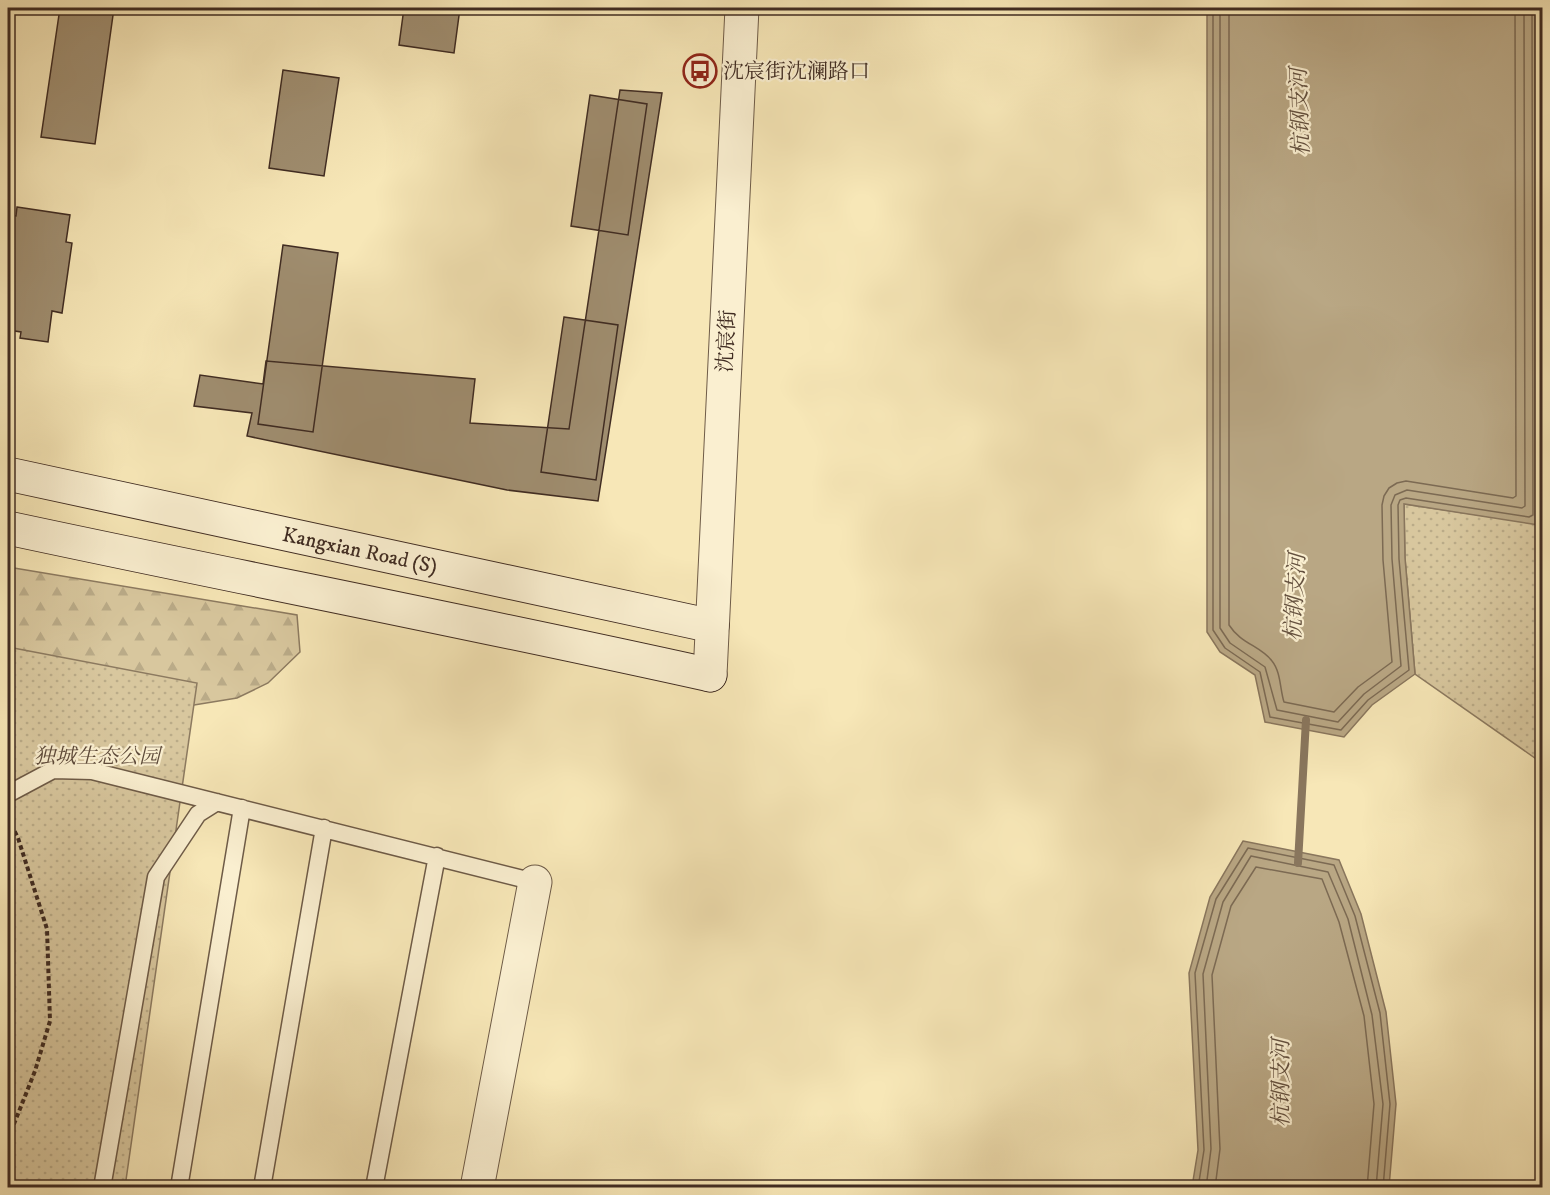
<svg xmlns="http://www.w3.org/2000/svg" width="1550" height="1195" font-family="'IM FELL DW Pica','Noto Serif SC',serif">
<defs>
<pattern id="forest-firs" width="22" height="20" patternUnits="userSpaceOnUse" patternTransform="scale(1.5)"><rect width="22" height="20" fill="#d8c79e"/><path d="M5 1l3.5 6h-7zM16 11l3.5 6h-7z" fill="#baab88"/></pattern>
<pattern id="park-dots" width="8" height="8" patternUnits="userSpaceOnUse" patternTransform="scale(1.5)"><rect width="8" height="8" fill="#d8c79e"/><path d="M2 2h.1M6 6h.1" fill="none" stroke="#baab88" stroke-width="1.8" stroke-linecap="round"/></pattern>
</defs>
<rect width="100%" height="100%" fill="#f7e7b7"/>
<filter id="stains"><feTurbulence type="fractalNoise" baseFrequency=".00333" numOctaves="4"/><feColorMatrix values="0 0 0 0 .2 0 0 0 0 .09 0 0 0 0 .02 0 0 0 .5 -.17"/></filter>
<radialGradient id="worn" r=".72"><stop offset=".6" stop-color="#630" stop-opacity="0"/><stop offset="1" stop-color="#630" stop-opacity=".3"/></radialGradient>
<path fill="url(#forest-firs)" stroke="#8c7a60" stroke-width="1.5" d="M8,567L297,615L300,652L268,683L237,698L194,705L8,701Z"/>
<path fill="url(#park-dots)" stroke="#8c7a60" stroke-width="1.5" d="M1537,8H1542V763L1415,674L1405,558L1404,504L1539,524Z
M8,647L197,683L125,1187H8Z"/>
<path fill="#b9a784" stroke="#89765d" stroke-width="1.5" d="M1207,8H1537L1539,525L1404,504L1405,558L1415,674L1372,705L1344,737L1265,722L1255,675L1220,652L1207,632Z
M1243,841L1339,860L1361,914L1386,1012L1396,1104L1389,1187H1192L1198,1150L1189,973L1210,897Z"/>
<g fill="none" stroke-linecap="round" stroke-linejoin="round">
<path stroke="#7c6a53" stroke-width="1.5" d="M1213,8V630L1225,648L1260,672L1270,717L1341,730L1368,700L1409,670L1399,559L1398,505L1400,500L1406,498L1529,517L1533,515L1532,8
M1220,8V628L1230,643L1265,667L1277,710L1338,722L1364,694L1401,666L1392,559L1391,505L1395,495L1407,490L1522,508L1525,506L1524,8
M1229,8V625C1241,644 1261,646 1272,661C1281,672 1280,690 1284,702L1334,712L1358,687L1392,662L1383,560L1382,505L1384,496L1389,488L1397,483L1406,481L1513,498L1516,496L1515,8
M1198,1188L1204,1150L1195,973L1216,899L1248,848L1334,865L1355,916L1380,1013L1390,1104L1383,1188
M1206,1188L1211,1149L1203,974L1223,902L1251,856L1328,872L1348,919L1372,1015L1383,1104L1376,1188
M1215,1188L1220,1149L1212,975L1231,906L1256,867L1322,879L1339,922L1364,1016L1374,1104L1367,1188"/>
<path stroke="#89765d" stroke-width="8" d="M1298,863L1306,720"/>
</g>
<path fill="#9f8d6f" stroke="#402c22" stroke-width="1.5" d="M60,8H114L95,144L41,137Z
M404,8H460L454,53L399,45Z
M283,70L339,78L324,176L269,168Z
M620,90L662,93L598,501L507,490L247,436L252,413L194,406L200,375L263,384L266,361L475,379L470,423L569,429Z
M590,95L647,104L628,235L571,226Z
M17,207L70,215L66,242L72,243L62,313L52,311L48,342L20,338L21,332L8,330V226L9,215L16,216Z
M283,245L338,253L313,432L258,424Z
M564,317L618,325L596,480L541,472Z"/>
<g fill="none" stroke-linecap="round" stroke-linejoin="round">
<g stroke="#6e5b47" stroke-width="19">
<path id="lane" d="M8,794L53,770L92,771L535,882
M102,1188L156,877L198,814L217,802
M179,1188L242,808
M262,1188L324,828
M374,1188L437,856"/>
</g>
<g stroke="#6e5b47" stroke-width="35">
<path id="street" d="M710,675L742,8
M477,1188L535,882"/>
</g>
<g stroke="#402c22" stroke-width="35">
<path id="secondary" d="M8,474L712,626
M8,528C241,578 476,623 710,675"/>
</g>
<path stroke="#402c22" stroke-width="4" stroke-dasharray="4.5 3" stroke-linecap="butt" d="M8,818L18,838L47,929L50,1021L35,1071L8,1139"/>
<use href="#lane" stroke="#faefd0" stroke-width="16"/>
<use href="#street" stroke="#faefd0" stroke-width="33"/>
<use href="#secondary" stroke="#faefd0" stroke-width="33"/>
</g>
<defs>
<g id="bus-ring" transform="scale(1.725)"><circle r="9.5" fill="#faefd0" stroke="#8f2418" stroke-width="1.5"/><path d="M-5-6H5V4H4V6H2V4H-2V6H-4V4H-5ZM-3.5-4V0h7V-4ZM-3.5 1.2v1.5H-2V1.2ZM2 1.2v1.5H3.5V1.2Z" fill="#8f2418"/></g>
</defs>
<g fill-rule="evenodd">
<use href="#bus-ring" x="700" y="71"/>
</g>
<g text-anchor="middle" stroke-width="4.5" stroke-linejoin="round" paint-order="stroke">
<g font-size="21" fill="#402c22" stroke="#faefd0" text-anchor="start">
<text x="723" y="78">沈宸街沈澜路口</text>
</g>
<g font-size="21" fill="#402c22" stroke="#faefd0">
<text transform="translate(726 341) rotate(-87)" y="7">沈宸街</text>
<text transform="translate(360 550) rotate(12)" y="7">Kangxian Road (S)</text>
</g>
<g font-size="21" font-style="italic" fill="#5e4b3b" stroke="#faefd0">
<text x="97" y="763">独城生态公园</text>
</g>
<g font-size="22" font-style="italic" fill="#64513f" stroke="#faefd0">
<text transform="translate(1299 112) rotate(-92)" y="8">杭钢支河</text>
<text transform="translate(1294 597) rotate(-87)" y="8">杭钢支河</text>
<text transform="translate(1280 1083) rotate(-90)" y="8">杭钢支河</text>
</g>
</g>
<rect width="1550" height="1195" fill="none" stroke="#f7e7b7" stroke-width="30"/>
<rect x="9" y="9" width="1532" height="1177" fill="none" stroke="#402c22" stroke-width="3"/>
<rect x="15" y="15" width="1520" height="1165" fill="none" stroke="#402c22" stroke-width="1.5"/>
<rect width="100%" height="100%" filter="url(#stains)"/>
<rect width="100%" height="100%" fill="url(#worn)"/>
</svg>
